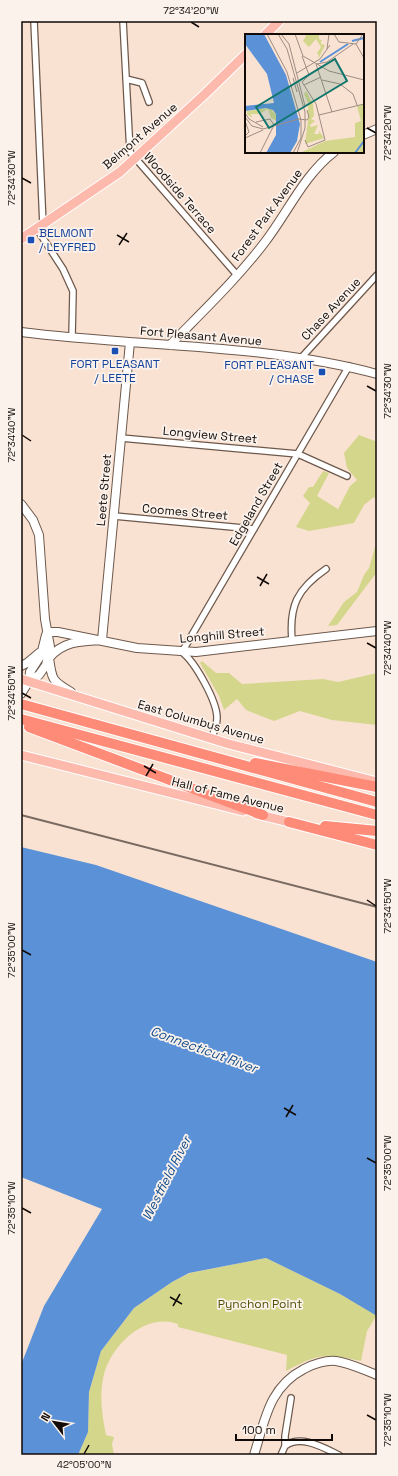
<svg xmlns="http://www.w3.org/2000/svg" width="398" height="1476" font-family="'Space Grotesk',sans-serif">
<rect width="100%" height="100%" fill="#fae2d3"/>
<path fill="#d4d68c" d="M359,435L375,441L377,440V501L374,497L364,505L354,523L309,531L296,527L310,503L303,496L309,487H313L323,471L329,473L317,496L338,509L350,486L357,480L347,468L344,453Z
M377,545V572L337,625L328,626L344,602L357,592L364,575L369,568L375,547Z
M202,661L216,673H229L242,684L323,679L338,682L377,673V725L332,720L300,711L274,721L246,710L237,699L224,710L219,696L200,663Z
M266,1258L340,1294L377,1315L367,1331L361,1361C326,1353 319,1353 286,1371L287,1355L178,1327V1324C145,1312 112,1345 104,1374C99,1395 102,1415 106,1435L114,1437L112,1444L114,1455H78L88,1432L89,1392L101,1351L134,1308L172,1282L190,1273Z"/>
<path fill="#5b92d7" d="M21,847L96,865L377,962V1316L340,1294L266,1258L189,1273L172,1282L134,1308L101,1351L89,1392L88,1432L78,1455H21V1365L44,1306L102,1209L21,1177Z"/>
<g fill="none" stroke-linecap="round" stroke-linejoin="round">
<g stroke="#6d594c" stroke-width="8">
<path id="street" d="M34,21L43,225
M123,21L130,152L237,275
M126,79L142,83L149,102
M37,229L63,269L73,291L72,337
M301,358L377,275
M121,438L298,454L347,476
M114,516L254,529
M292,640C289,606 297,589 326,569
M211,739C214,732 217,726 217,718C217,701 195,662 182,652L349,366
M285,1446C301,1434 324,1448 339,1455
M281,1455L285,1446V1436L291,1398"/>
</g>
<g stroke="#6d594c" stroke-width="10">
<path id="secondary" d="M363,135L377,129
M21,332C139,347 261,343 377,374
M170,345C202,312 237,279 265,242C288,212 304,175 334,152
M21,504L33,520L39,535L45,619L50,647L46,665L39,675L29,681L21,694
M47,632H58L137,648L196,652L377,631
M21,666L27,663L39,653
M29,681L30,672L41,655L46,635
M71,692C52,681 52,680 49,658C63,641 81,641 102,640L130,342
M254,1455C265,1420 269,1387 304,1369C313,1364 326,1360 336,1361C350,1363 364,1370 377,1375"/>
</g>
<g stroke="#fff" stroke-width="11">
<path id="primary" d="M265,35L279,21
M21,239L120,172L205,94L246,54
M21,679L229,744L377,782
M21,755L243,811
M256,814L289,822"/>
</g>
<g stroke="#fff" stroke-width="12">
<path id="highway" d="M21,704L377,802
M21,719L377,815
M29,727L263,815
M255,763L377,787
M289,822L377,845
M325,826L377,831"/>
</g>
<use href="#street" stroke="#fff" stroke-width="5.5"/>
<use href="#secondary" stroke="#fff" stroke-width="8"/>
<use href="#primary" stroke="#feb9ad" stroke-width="9"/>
<use href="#highway" stroke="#fd8b77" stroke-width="10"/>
<path stroke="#796a61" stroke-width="2" d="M21,815L377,907"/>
</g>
<path fill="none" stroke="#110a06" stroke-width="1.5" d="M191,22L199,27M367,128L376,133M22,178L31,183M117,235L129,242M119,245L127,233M367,386L376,391M22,435L31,441M257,577L269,584M260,586L267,574M367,643L376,648M22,693L31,698M144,766L156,773M146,776L153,764M367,900L376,906M22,950L31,955M284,1108L296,1115M286,1117L293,1105M367,1158L376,1163M22,1208L31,1213M170,1297L182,1304M173,1306L180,1294M367,1415L376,1420M84,1454L89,1445"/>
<g fill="#1a4fb4" stroke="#fcf2ec" stroke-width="1.5">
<rect x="27" y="236" width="8" height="8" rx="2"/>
<rect x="111" y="347" width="8" height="8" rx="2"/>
<rect x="318" y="368" width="8" height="8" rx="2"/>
</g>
<g text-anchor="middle" stroke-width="3.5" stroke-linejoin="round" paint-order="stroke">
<g font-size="12" fill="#110a06" stroke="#fcf2ec">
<text transform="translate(140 136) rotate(-41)" y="4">Belmont Avenue</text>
<text transform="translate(180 193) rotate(49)" y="4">Woodside Terrace</text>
<text transform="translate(267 215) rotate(-54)" y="4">Forest Park Avenue</text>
<text transform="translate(331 309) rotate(-47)" y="4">Chase Avenue</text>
<text transform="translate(201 336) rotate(5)" y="4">Fort Pleasant Avenue</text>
<text transform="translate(210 435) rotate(5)" y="4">Longview Street</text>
<text transform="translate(104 490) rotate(-85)" y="4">Leete Street</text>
<text transform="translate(256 504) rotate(-60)" y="4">Edgeland Street</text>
<text transform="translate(185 512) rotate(5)" y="4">Coomes Street</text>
<text transform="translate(222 635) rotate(-5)" y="4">Longhill Street</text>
<text transform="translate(201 722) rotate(16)" y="4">East Columbus Avenue</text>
<text transform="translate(228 795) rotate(14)" y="4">Hall of Fame Avenue</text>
</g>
<g font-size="12" fill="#164399" stroke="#fcf2ec" text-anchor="start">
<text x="39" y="237">BELMONT<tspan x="39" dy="14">/ LEYFRED</tspan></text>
<text x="115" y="368" text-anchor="middle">FORT PLEASANT<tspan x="115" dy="14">/ LEETE</tspan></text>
<text x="314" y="369" text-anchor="end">FORT PLEASANT<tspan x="314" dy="14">/ CHASE</tspan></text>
</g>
<g font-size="12" fill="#515206" stroke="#fcf2ec">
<text x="260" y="1308">Pynchon Point</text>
</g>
<g font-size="13" font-style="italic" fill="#144d8c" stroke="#fcf2ec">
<text transform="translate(204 1049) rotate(20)" y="5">Connecticut River</text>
<text transform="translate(166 1178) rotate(-63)" y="5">Westfield River</text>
</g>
</g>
<g transform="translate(245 34)">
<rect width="119" height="119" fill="#fae2d3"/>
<path d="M62,0H74V5L78,7H76V10L80,11L75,22L72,25L74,22L72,19L76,13L71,5L64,13L58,7ZM61,57L68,70L69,82L66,85L70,87L65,91L66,93L73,91L69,100H74V97L79,104L60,110L63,86V69L59,60ZM119,70V119H55L80,107L110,103V89L116,87L112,72ZM24,74L31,80L32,87L26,84L23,75L14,80H6L7,84L2,80V77Z" fill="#d4d68c"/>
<path d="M0,0H19L41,41L55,90L52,107L45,119H21L31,101V80L28,76L21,74L0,77V72L29,69L22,40L0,10Z" fill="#5b92d7"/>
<path fill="none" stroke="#5b92d7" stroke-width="2" d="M107,7L119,4M75,28L103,10M110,119L119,107"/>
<path fill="none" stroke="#9d8c81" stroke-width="1" d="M22,0L42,38L56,86V104L48,119M33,0L42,15L60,78V94L52,119M36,0L44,10L60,72M50,0L58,22L84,37L119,46M89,0L94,8L111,10L119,24M111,10L118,0M82,15L84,0M57,22L64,41L57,48M71,30L87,78M72,30L82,28L108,10M52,39L75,25L85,11M48,44L52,58M77,46L95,50L108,60L112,71M57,48L71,70L80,106M59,51L76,43M0,79L4,85L18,93M74,81L119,70M0,83L7,92L18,95L54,85L62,86L64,83L62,76M11,88L25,85L29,91L15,119M0,102L4,98L0,87M0,104L18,96M60,106L63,113L80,106"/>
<path fill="#0f766e" fill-opacity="0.15" stroke="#0f766e" stroke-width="2" d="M90,25L102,47L24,94L11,73Z"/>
<rect width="119" height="119" fill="none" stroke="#110a06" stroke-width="2"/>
</g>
<rect width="398" height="1476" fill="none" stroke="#fcf2ec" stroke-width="44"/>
<g transform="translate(54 1422) rotate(301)" stroke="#fcf2ec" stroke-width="3" paint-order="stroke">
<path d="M0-3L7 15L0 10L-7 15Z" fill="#110a06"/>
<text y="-6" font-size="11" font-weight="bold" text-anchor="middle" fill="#110a06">N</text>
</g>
<path d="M236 1434v6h96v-6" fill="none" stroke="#110a06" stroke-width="2"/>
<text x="242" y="1434" font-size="12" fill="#110a06" stroke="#fcf2ec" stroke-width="3" paint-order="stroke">100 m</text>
<rect x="22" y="22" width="354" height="1432" fill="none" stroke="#110a06" stroke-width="1.5"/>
<g font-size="10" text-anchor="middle" fill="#110a06">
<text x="191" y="14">72°34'20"W</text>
<text transform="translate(387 133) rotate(-90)" y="4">72°34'20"W</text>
<text transform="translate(11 178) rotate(-90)" y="4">72°34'30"W</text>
<text transform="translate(387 391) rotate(-90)" y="4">72°34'30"W</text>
<text transform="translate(11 435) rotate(-90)" y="4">72°34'40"W</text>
<text transform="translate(387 648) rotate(-90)" y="4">72°34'40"W</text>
<text transform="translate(11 693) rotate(-90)" y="4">72°34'50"W</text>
<text transform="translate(387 906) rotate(-90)" y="4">72°34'50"W</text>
<text transform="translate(11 950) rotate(-90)" y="4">72°35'00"W</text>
<text transform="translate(387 1163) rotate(-90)" y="4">72°35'00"W</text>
<text transform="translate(11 1208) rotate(-90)" y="4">72°35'10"W</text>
<text transform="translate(387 1420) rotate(-90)" y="4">72°35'10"W</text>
<text x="84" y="1468">42°05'00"N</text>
</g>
</svg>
